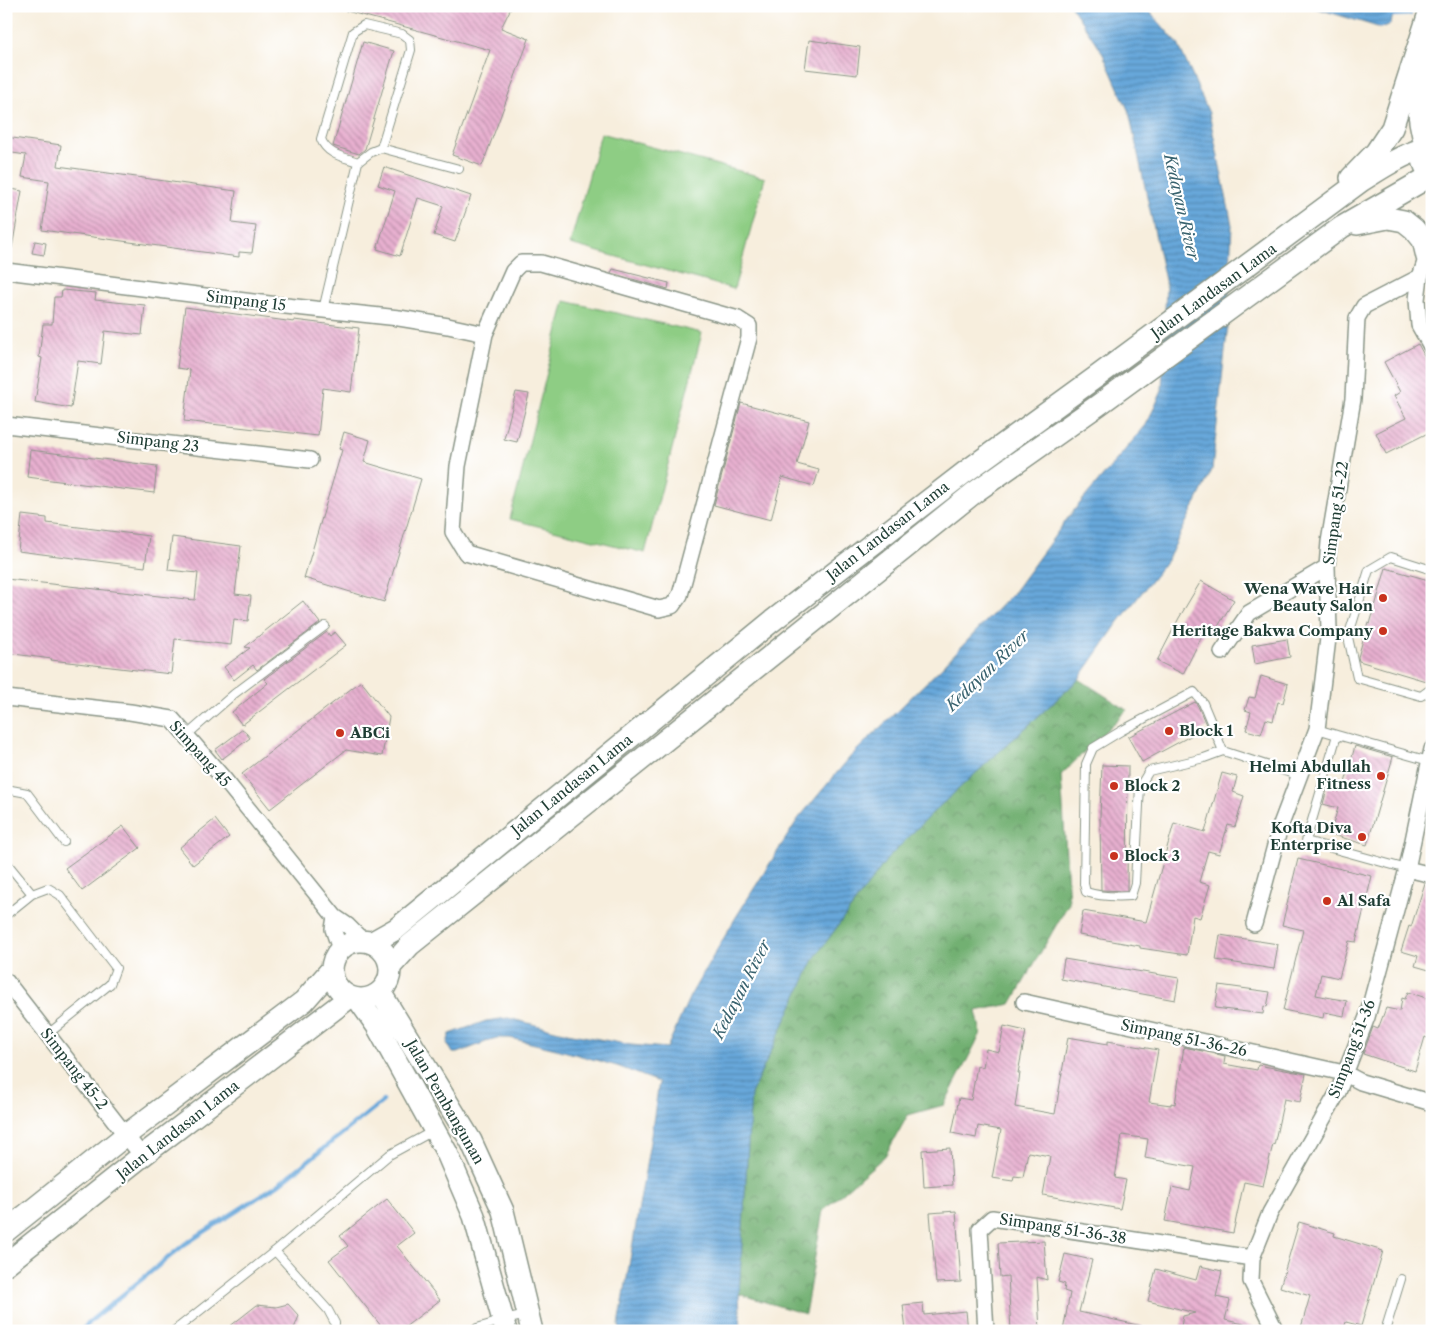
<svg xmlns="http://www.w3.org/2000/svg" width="1438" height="1337" font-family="'Libre Caslon Text',serif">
<defs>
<pattern id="forest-crowns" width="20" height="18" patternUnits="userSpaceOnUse" patternTransform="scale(1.25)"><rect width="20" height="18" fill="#72b072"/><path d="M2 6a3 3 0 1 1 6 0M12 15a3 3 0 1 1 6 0" fill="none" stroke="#5d905e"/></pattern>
<pattern id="water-rules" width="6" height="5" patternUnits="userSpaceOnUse" patternTransform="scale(1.25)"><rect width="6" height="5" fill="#67a7da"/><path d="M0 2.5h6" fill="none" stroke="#5489b2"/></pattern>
<pattern id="building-back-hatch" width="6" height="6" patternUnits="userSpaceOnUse" patternTransform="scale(1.25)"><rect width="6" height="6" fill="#e8b0d0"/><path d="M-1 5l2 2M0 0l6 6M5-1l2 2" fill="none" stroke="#bb90aa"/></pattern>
</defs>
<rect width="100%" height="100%" fill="#fff"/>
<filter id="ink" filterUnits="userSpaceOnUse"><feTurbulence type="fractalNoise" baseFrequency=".02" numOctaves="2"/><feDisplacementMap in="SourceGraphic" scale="10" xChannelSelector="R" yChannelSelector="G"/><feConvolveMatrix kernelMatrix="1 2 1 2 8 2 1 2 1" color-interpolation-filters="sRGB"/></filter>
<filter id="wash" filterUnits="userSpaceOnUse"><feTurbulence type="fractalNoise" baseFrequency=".0096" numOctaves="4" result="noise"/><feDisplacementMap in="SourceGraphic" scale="20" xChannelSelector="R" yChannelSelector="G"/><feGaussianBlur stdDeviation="1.12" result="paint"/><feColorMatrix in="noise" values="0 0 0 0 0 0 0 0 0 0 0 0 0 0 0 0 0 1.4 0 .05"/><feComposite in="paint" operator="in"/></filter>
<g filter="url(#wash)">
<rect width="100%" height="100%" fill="#f7eedd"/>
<path fill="url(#forest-crowns)" stroke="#487653" d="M1079,679L1127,710L1061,775L1069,903L1011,1004L976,1011L981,1033L944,1105L908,1115L885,1156L823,1210L805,1314L739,1294L751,1094L815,957L887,859L931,814Z"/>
<path fill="#8ecd84" stroke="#56855c" d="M601,133L765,178L734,289L570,244Z
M565,301L702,333L645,553L510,519Z"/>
<path fill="url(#water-rules)" stroke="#437287" d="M1071,6H1145L1178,44L1209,113L1232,225L1227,333L1212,470L1168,559L1118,623L1079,679L931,814L887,859L815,957L751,1094L739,1294L741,1331H620L619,1325L650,1142L659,1082L617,1066L560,1050L510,1038H496L458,1053H453L447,1043L450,1034L486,1021L508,1018L567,1033L631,1045L667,1048L690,996L736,917L798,819L851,756L942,667L1013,593L1070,515L1146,425L1162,391L1166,285L1129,112L1102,52Z
M1309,6H1385L1393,13L1391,24L1381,28Z"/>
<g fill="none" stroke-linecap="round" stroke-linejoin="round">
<path stroke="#67a7da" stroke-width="4.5" d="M1389,15L1410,14
M81,1331L93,1319L185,1244L279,1184L383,1101"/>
</g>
<g id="blocks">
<path fill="url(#building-back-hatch)" d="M344,6H512L501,28L529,39L482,166L452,155L490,50L343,10Z
M809,40L860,47L857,75L805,69Z
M363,42L394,51L365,149L359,154L333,146Z
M6,137L61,145L58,166L236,191L232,223L256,226L252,253L239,252V257L42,230L49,181L22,177L26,155L6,152Z
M384,167L471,196L455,242L434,235L443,206L418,198L400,256L377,249L395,191L378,185Z
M6,188L22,191L12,248L6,247Z
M35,241L46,243L44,255L32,253Z
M613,269L669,283L668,289L611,273Z
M62,290L96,293L95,300L145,305L142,335L105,331L101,364L78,361L71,408L35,402L42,358L39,357L43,324H52L54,297H61Z
M185,307L294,322V320L359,328L351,392L323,388L318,436L184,421L190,370L177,368Z
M1418,344L1432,370V400L1427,402L1432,412V431L1386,454L1376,433L1406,418L1394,396L1400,392L1384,362Z
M516,392L529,394L517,442L504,439Z
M741,403L809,421L797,464L819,470L814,486L782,477L771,520L714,505Z
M344,432L370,440L364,462L421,479L384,602L304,578L342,450L339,449Z
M30,450L157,466L154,493L27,477Z
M22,515L47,518V523L149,536L145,567L18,551Z
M172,537L241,546L235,594L251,596L248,621L234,619L231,645L175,639L171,674L51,660L52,659L6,653V579L195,600L198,573L168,570Z
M1386,568L1432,581V672L1429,682L1359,661L1358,657L1368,623L1370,624Z
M1201,581L1234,600L1214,633L1206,628L1183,674L1157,661L1179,618Z
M303,601L320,623L257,670L253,665L234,680L224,667L250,648L245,647Z
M327,632L330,636L335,632L346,645L242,725L232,712L268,683L264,679Z
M1287,639L1290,657L1255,664L1252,645Z
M1261,676L1288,684L1283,703L1278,702L1273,721L1266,719L1261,734L1246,730L1251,712L1245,710L1249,697L1255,698Z
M361,681L389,717L382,756L346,750L270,809L242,774Z
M1195,702L1198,706L1207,727L1142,762L1128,737Z
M243,729L250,738L222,759L215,750Z
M1355,746L1393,757L1367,845L1330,834L1338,808L1323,804L1330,779L1345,783Z
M1102,765L1128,766L1127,891L1101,890L1100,817Z
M1222,773L1237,777L1233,792L1244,796L1235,827L1228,825L1219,854L1208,851L1199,882L1210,885L1200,918L1193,916L1187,955L1140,948V946L1079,935L1083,911L1146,922L1174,823L1205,832Z
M215,819L229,837L193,865L179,848Z
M123,826L140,848L82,891L65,868Z
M1298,859L1372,876L1356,942L1349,941L1339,978L1321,974L1316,995L1347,1001L1344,1016L1324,1012L1323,1018L1283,1010L1303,930L1282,925Z
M1425,883L1432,884V962L1429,970L1415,966L1418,956L1401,951L1409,926L1411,927Z
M1220,935L1278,944L1274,969L1216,960Z
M1064,959L1179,978L1175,1000L1061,979Z
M1219,985L1270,992L1267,1007L1264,1006L1263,1014L1215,1008Z
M1408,992L1432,1000V1040L1425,1037L1415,1071L1363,1054L1373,1027L1378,1029L1386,1008L1400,1011L1402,998L1405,999Z
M1004,1026L1026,1031L1018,1073H1020L1015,1107L1055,1114L1068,1037L1108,1044V1041L1158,1050L1149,1102L1171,1105V1103L1175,1104L1184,1047L1225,1056L1224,1064L1257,1070L1258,1065L1306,1074L1300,1102L1284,1099L1274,1145L1273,1144L1263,1186L1244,1182L1233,1233L1165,1221L1172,1187L1190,1191L1195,1167L1145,1158L1148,1139L1122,1135L1115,1178L1126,1180L1120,1209L1043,1195L1050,1156L1028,1152L1023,1177L1014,1176L1013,1181L992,1178L1001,1130L978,1126L976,1138L952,1133L959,1098L971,1100L977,1066L983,1067L986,1049L999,1052Z
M950,1148L952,1185L924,1187L922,1150Z
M387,1199L414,1233L397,1246L440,1300L400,1331H385L329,1260L348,1246L340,1236Z
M956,1211L961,1282L936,1283L930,1213Z
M1299,1222L1335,1233L1334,1236L1383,1251L1361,1326L1346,1322L1343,1331H1300L1310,1296L1280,1287Z
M1044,1241L1047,1280L1037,1277L1040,1331H1011L1008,1276L1000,1277L998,1243Z
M1065,1254L1092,1260L1079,1312L1142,1326V1331H1063L1070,1293L1064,1291L1065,1284L1058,1282Z
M1200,1266L1222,1271L1216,1297L1230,1300L1225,1320L1253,1326L1252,1331H1180L1183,1316L1195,1313L1148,1301L1156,1269L1196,1280Z
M923,1303L924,1315L966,1311L968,1331H906L903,1305Z
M288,1304L299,1316L293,1331H224L257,1305L276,1307Z"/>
</g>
</g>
<g filter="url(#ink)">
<use href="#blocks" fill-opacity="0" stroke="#8b9688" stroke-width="1"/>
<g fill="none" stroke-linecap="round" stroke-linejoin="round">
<g stroke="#8b9688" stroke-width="10">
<path id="lane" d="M358,162C344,157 327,155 321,139L353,32L364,25L402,34L410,40L411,50L381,148
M323,310L358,162L371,152L381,148L459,169
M1432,570L1391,557L1369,570L1348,637L1357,678L1421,696L1432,688
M1329,630L1348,637
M1194,692L1203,703L1223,751L1204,758L1149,771L1140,786L1135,883L1131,896C1115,897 1101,897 1086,892L1084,884L1086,764L1093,748L1121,731Z
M1317,729L1337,735
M187,735L234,694L325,626
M1223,751L1300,776
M6,789L27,793L64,842
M6,862L32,894L6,915
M1407,869L1306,841L1337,735L1429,761
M32,894L48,888L60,895L116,968L110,984L48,1034
M275,1251L328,1310L335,1323L334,1331
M174,1331L275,1251L389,1155L433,1131
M474,1331L477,1328L504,1320L527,1315
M1385,1331L1401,1279"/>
</g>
<g stroke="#8b9688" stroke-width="18">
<path id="street" d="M1430,247L1420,277L1417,299L1419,325L1432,348
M521,263H541L738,319L749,326V338L680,595L672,606L659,609L466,553L453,532L458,466L485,334L513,271Z
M6,271L286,306L399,318L448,326L485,334
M6,425L310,460
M1222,652L1249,613L1327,567
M6,698L130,712L172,719L224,779L335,917L348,926L363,941
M1407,869L1432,875
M335,917L333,929L340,949
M1254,924L1280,827L1317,729L1329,630L1327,567L1329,542L1353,399L1357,318L1364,306L1420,277
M6,981L142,1156
M1024,1002L1344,1073L1361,1082L1432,1103
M986,1331L980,1229L992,1218L1252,1258
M1276,1331L1251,1281L1252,1258L1270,1213L1338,1092L1367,1017L1407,869L1432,749"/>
</g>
<g stroke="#8b9688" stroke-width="24">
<path id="secondary" d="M1422,63C1416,91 1417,119 1426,146
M1351,178L1376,152L1392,128L1430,10
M1357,224L1388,218L1404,221L1414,229L1423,240L1427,257
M332 970a29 29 0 1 1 58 0a29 29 0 1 1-58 0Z
M371,943L396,929L771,622L964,473L1099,375L1361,181C1382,168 1401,155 1425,148
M390,967L410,945L975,492L1097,406L1342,227L1432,175C1421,165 1419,149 1432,139
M380,992L471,1141L503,1211L532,1331
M358,999L377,1026L447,1153L474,1216L506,1331
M6,1231L126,1135L304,1001L331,970
M6,1264L142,1156L350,997"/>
</g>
<use href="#lane" stroke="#fff" stroke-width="8"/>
<use href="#street" stroke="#fff" stroke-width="15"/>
<use href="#secondary" stroke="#fff" stroke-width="21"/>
</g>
</g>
<g fill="#c8321e" stroke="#fff" stroke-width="2">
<circle cx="1383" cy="598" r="5"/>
<circle cx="1383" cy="631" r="5"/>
<circle cx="1169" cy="731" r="5"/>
<circle cx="340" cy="733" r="5"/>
<circle cx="1381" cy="776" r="5"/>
<circle cx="1114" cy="786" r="5"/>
<circle cx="1362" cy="837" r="5"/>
<circle cx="1114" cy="856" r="5"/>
<circle cx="1327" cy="901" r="5"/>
</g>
<g text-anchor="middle" stroke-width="4.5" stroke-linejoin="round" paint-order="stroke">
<g font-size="15" fill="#1f3d34" stroke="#fff">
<text transform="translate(1214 291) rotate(-36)" y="5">Jalan Landasan Lama</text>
<text transform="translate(246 301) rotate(7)" y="5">Simpang 15</text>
<text transform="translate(158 442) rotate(7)" y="5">Simpang 23</text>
<text transform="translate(1336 513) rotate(-82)" y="5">Simpang 51-22</text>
<text transform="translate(888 531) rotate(-38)" y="5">Jalan Landasan Lama</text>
<text transform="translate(200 754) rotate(48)" y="5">Simpang 45</text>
<text transform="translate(572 785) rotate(-39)" y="5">Jalan Landasan Lama</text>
<text transform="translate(1184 1038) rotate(12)" y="5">Simpang 51-36-26</text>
<text transform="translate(1352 1049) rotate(-69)" y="5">Simpang 51-36</text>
<text transform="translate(74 1069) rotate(52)" y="5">Simpang 45-2</text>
<text transform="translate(445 1102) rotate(60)" y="5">Jalan Pembangunan</text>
<text transform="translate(178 1130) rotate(-38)" y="5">Jalan Landasan Lama</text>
<text transform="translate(1063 1229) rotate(9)" y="5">Simpang 51-36-38</text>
</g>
<g font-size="15" font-weight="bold" fill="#1f3d34" stroke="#fff" text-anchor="start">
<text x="1373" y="594" text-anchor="end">Wena Wave Hair<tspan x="1373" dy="17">Beauty Salon</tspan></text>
<text x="1373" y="636" text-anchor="end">Heritage Bakwa Company</text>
<text x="1179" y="736">Block 1</text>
<text x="350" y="738">ABCi</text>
<text x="1371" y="772" text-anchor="end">Helmi Abdullah<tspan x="1371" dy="17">Fitness</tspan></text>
<text x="1124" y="791">Block 2</text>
<text x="1352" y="833" text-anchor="end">Kofta Diva<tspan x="1352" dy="17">Enterprise</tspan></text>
<text x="1124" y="861">Block 3</text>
<text x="1337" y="906">Al Safa</text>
</g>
<g font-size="16" font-style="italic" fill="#38626e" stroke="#fff">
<text transform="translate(1182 207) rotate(77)" y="6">Kedayan River</text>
<text transform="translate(987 670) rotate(-44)" y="6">Kedayan River</text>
<text transform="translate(741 989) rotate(-63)" y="6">Kedayan River</text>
</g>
</g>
<rect width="1438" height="1337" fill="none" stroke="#fff" stroke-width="25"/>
</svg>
